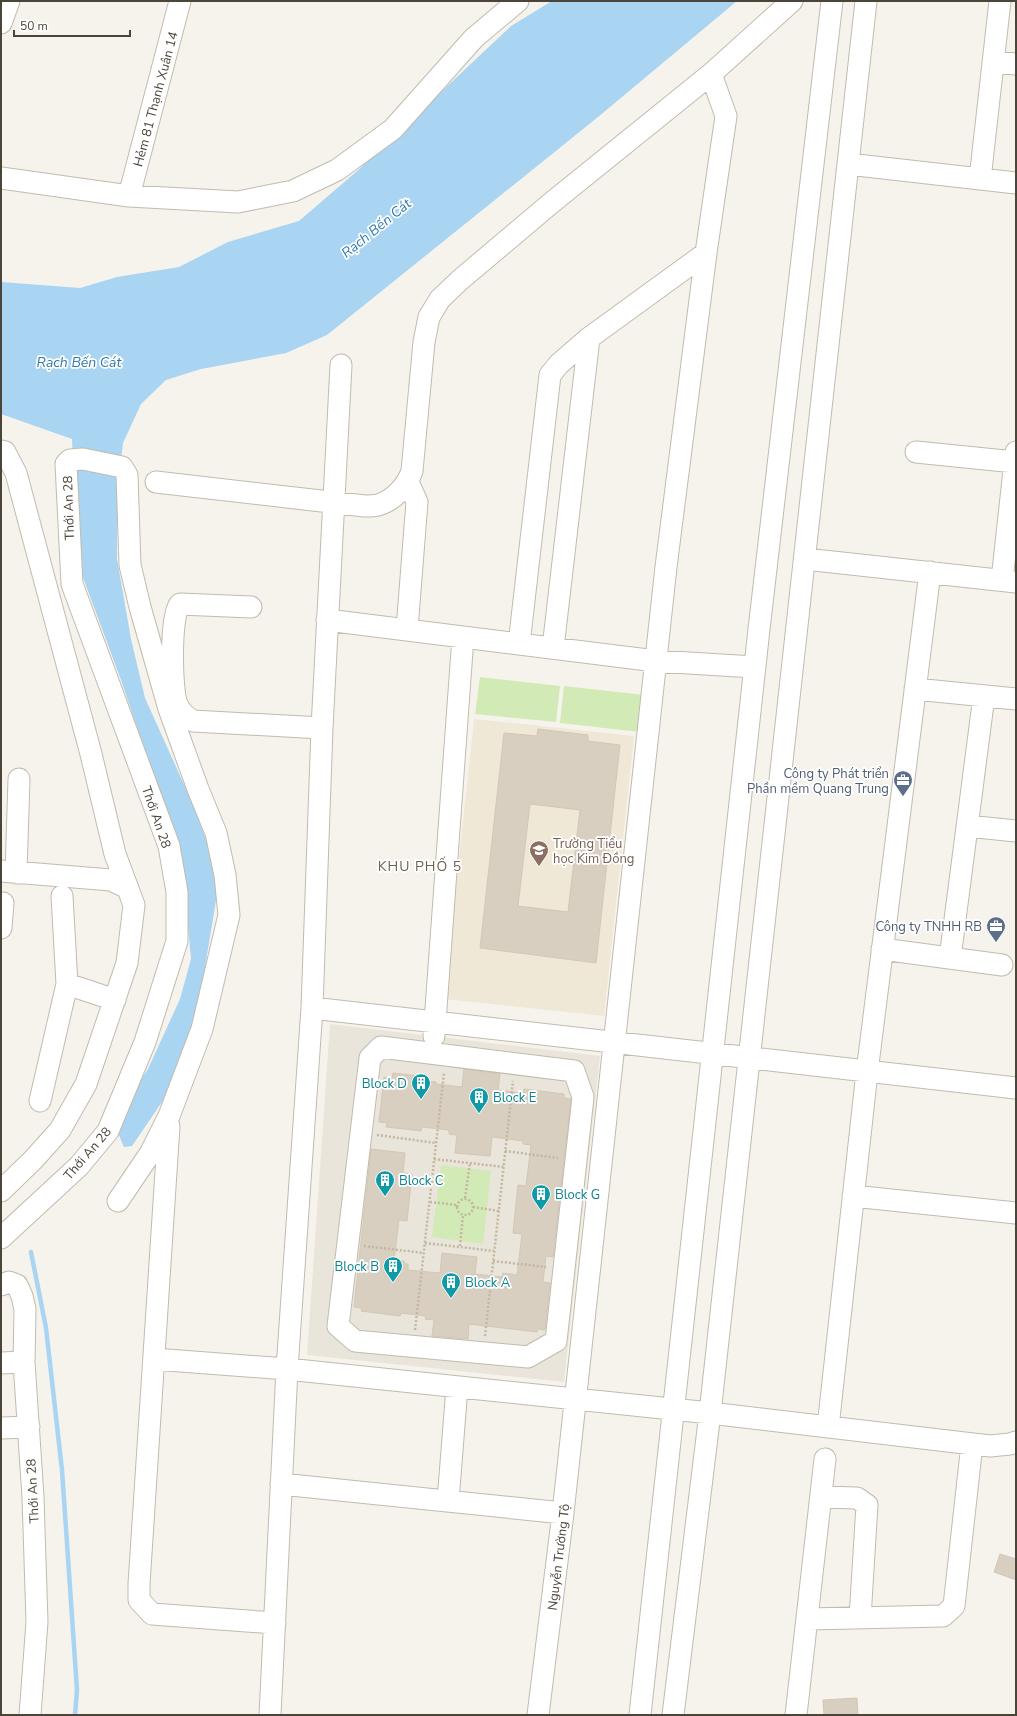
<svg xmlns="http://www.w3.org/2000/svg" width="1017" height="1716" font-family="'Nunito Sans',sans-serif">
<rect width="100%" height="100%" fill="#f6f3ec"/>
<path fill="#eae5da" d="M330,1024L600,1056L564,1382L307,1355Z"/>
<path fill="#efe8d6" d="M474,719L634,736L604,1016L444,999Z"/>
<path fill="#d2eab5" d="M480,677L560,686L556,722L475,714Z
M564,686L644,695L640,732L560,723Z
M441,1165L491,1171L483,1244L432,1237Z"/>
<path fill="#a9d4f2" d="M552,1H737L598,117L327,335L286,353L201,369L166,380L141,404L123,443L117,494V559L131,639L145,698L191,800L220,876L196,1022L164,1099L132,1146L124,1147L118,1133L125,1104L148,1069L180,999L191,959L187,915L140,736L121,680L78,564L72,439L1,414V282L80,288L117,277L179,267L228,242L299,221L356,172L511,26Z"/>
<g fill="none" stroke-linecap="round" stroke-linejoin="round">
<path stroke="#a9d4f2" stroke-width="4.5" d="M31,1252L46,1328L62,1470L77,1690L75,1715"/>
</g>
<path fill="#d8cfc1" stroke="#d3c7b4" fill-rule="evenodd" d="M538,729L588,735V741L620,745L596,963L480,948L504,733L537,736ZM530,804L580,810L568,912L518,906Z
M464,1069L500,1074L498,1090L523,1093L524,1089L564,1094V1098L571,1099L553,1257L546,1256L543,1282L550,1283L545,1330L538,1329L537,1332L469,1324L468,1339L432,1336L434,1320L425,1319L426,1316L401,1313L400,1316L361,1311L362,1308L354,1307L371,1149L405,1153L403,1173L412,1174L407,1221L399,1220L394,1260L404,1261L405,1264H408V1270L440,1273L442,1253L477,1257L475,1274L502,1277L503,1273L517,1275L522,1234L513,1233L518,1185L526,1186L531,1145L523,1144V1141L492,1137L490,1156L455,1153L457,1135L449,1134V1130L422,1127L421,1131L386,1127L387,1123L379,1122L384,1077L392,1078L393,1073L428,1077L427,1081L436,1082V1084L462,1087Z
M1000,1554L1016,1559V1580L994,1572Z
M857,1698L858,1715H824L823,1700Z"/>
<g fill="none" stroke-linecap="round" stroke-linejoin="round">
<g stroke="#c2bbae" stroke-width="23">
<path id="minor" d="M1,23L9,1
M993,62L1016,64
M848,164L1016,183
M1,178L129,196L238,202L293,191L337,170L393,129L474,38L518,1
M980,179L1000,1
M129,196L180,1
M1,451L5,452L16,473L91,754L115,854L134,905L127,963L86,1084L60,1130L33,1160L1,1191
M916,452L1015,462
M156,482L365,506C369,506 374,506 378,505C393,501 407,486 412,471L424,342L429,317L440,299L460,280L550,204L711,74L792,1
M805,559L1016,582
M1002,580L1016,452
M251,607L180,604C170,613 171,691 177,704C180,712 186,717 193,721L322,728
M327,620L656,661L754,667
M407,629L417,502L408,482
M519,644L550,375L559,364L589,338L706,253
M553,648L589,338
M915,689L1016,699
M967,826L1016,831
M1,871L111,880L128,888
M16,873L19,779
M62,896L67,984L115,1000
M1,903H3L1,928
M882,949L1002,965
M950,958L984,696
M312,1008L1016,1088
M434,1036L463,637
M381,1047L574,1071L583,1097L556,1341L528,1357L355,1341L338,1326L370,1058Z
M40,1101L67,984
M169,1126L139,1584V1600L152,1614L275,1623
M853,1196L1016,1213
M1,1238L79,1166L108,1131L145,1042L177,941V892L169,846L72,584L66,464L70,460L83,459L122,467L127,475L130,565L140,607L169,709L198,789L216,833L225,875L229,915L202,1029L169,1116L151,1152L118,1201
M1,1285L9,1282L17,1285L22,1296L25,1309L24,1362L33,1497L37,1622L30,1715
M154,1359L287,1369L710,1413L990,1446L1010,1444L1016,1442
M1,1363L24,1362
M828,1427L867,1072L930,572
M1,1428L29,1427
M281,1484L563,1513
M821,1497L857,1498L867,1505L860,1618
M448,1501L457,1387
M808,1619L943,1616L954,1606L972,1444
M270,1715L287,1369L312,1008L322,728L341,365
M538,1715L563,1513L666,567L706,253L726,116L711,74
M640,1715C699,1143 765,572 832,1
M673,1715L710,1413L866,1
M796,1715L825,1459"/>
</g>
<path stroke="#c4b79f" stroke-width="2.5" stroke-dasharray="2 2" stroke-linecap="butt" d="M377,1135L436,1143
M505,1151L558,1158
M434,1159L504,1167
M465,1198L470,1163
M457 1207a8 8 0 1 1 16 0a8 8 0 1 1-16 0Z
M430,1202L457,1205
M473,1207L499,1211
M425,1243L494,1251
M364,1246L424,1253
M460,1246L463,1215
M493,1261L546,1267
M415,1330L444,1073
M485,1336L513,1081"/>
<use href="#minor" stroke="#fff" stroke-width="21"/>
</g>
<defs>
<g id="office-pin" transform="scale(1)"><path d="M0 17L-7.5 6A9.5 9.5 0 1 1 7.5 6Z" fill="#5c6f8a" stroke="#fff"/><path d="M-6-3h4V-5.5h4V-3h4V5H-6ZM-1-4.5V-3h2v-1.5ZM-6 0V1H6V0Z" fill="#fff"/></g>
<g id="school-pin" transform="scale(1)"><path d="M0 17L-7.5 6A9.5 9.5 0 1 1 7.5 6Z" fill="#8d6e63" stroke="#fff"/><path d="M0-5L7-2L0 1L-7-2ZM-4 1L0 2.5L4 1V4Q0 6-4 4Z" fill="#fff"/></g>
<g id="building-pin" transform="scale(1)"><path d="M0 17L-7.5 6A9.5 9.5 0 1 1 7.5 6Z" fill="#0f9aa8" stroke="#fff"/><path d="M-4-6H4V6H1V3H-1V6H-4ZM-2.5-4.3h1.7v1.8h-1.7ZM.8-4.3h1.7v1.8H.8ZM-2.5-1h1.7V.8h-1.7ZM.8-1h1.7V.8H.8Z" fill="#fff"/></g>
</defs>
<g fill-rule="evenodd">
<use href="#office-pin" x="903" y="780"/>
<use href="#school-pin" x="539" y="850"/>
<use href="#office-pin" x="996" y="926"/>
<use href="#building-pin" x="421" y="1083"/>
<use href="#building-pin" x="479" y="1097"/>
<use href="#building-pin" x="385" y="1180"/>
<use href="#building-pin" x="541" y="1194"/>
<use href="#building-pin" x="393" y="1266"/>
<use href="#building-pin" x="451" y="1282"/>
</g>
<g text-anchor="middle" stroke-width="3.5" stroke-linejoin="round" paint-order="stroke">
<g font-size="13" fill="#4b4439" stroke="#fff">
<text transform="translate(155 99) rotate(-75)" y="5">Hẻm 81 Thạnh Xuân 14</text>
<text transform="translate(68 508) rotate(-92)" y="5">Thới An 28</text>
<text transform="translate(157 817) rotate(71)" y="5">Thới An 28</text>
<text transform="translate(87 1153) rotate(-49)" y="5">Thới An 28</text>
<text transform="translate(32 1491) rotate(-93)" y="5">Thới An 28</text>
<text transform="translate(558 1557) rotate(-83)" y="5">Nguyễn Trường Tộ</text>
</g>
<g font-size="13" fill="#4e5e75" stroke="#fff" text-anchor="end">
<text x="889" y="778">Công ty Phát triển<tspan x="889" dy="15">Phần mềm Quang Trung</tspan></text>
<text x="982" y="931">Công ty TNHH RB</text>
</g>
<g font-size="13" fill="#785e54" stroke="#fff" text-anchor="start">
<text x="553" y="848">Trường Tiểu<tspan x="553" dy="15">học Kim Đồng</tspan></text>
</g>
<g font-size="13" fill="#0d838f" stroke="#fff" text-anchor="start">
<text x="407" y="1088" text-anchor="end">Block D</text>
<text x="493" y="1102">Block E</text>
<text x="399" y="1185">Block C</text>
<text x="555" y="1199">Block G</text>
<text x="379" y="1271" text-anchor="end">Block B</text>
<text x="465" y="1287">Block A</text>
</g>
<g font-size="14" font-style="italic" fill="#2e7ab2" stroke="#fff">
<text transform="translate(376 228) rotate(-39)" y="5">Rạch Bến Cát</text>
<text x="79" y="367">Rạch Bến Cát</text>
</g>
<g font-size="14" letter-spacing="1" fill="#6e6250" stroke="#fff">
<text x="420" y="871">KHU PHỐ 5</text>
</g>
</g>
<rect width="1017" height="1716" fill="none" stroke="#4b4439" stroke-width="4"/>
<path d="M14 30v6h116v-6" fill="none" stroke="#4b4439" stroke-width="2"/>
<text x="20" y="30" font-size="12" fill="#4b4439" stroke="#ffffff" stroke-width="3" paint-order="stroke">50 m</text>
</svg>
